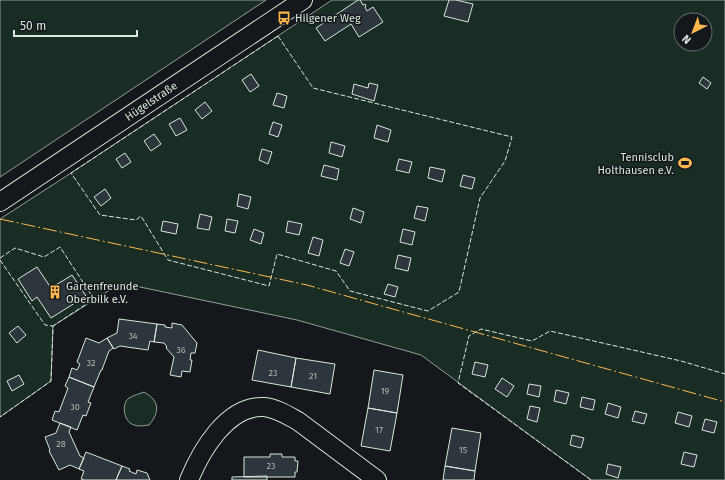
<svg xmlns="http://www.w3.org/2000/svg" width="725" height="480" font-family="'Fira Sans',sans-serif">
<rect width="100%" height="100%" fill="#14181c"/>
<path fill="#1a2d24" stroke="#939e99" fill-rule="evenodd" d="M0,0H266L0,177Z
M332,0H725V480H591L421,355L297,320L121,283L53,326L51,381L0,417V219L71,173ZM681,20H705V44H681Z
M144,392C160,401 160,412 149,425C142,426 136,427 130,423C123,417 122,403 129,398C134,395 139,394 144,392Z"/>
<path fill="#2c363c" stroke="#d8e6dc" d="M358,0H360L363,5L365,4L366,6L365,7L367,11L373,7L383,22L359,37L351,24L325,41L316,28Z
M449,0H456L473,4L468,22L444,16Z
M251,74L259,86L250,92L242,80Z
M703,77L711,83L707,89L699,83Z
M369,83L378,85L374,101L352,94L354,84L368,88Z
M277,93L287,96L284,108L273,105Z
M205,102L212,111L202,119L195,110Z
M180,118L187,130L176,136L169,124Z
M273,122L282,125L278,137L269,134Z
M377,125L391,130L388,142L374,138Z
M154,134L161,144L151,151L144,141Z
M331,142L345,146L342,157L329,153Z
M262,149L272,152L268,164L259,160Z
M125,153L131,162L122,168L116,159Z
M399,159L412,162L409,173L396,170Z
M324,165L339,169L337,180L321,176Z
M430,167L445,170L442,182L428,178Z
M463,175L475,178L472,189L460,186Z
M105,189L111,198L101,206L94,197Z
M239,194L251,197L248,209L237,206Z
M417,206L428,208L425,221L414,218Z
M353,208L364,212L361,223L350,219Z
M200,214L212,217L209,230L197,228Z
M227,219L238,221L235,233L225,231Z
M163,221L178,224L176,234L161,231Z
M288,221L302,224L299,235L286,232Z
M254,229L264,233L261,244L250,240Z
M403,229L415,232L412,245L400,242Z
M313,237L323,240L319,256L308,253Z
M345,249L354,252L349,266L340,263Z
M398,255L411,258L408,271L395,268Z
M37,267L51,288L72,275L86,296L51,318L37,297L32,301L18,279Z
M388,284L398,287L395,297L384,294Z
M119,319L157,324L154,342L150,341L148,350L120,346L114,349L107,338L117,333Z
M172,323L182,325L197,343L195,353H191L190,360H192L190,372L182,371L181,377L170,375L174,357L166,348L167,347L164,343L154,342L157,324L165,325V327L172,328Z
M18,326L26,335L17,343L9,333Z
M86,338L99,343L107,338L113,348L109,351L103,367L102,370H101L94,387L69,377L72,368L77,370L80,364L77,362Z
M258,350L296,358L291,387L252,380Z
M296,358L335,364L330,394L291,387Z
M475,362L488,365L485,377L472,374Z
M374,370L403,375L397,413L368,408Z
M19,375L24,384L12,391L7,381Z
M69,377L94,387L88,402L91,403L86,416L83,415L77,430L52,420L55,411L59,412L68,388L65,386Z
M502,378L514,386L507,397L495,389Z
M529,384L541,386L539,397L527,394Z
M556,390L569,393L566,404L554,401Z
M582,397L595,400L593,410L580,407Z
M608,403L621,407L618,418L605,414Z
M530,406L540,408L537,422L527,419Z
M368,408L397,413L390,451L361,446Z
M635,411L647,414L644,424L632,421Z
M678,412L692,416L689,427L675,423Z
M705,419L717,422L714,433L702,430Z
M60,423L71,427L69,432L80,456L84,458L79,469L70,465L59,470L49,451L50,450L45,437L56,433Z
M452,428L481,433L475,471L445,466Z
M572,435L584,438L581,448L570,445Z
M86,452L122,466L116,480H84L81,479L84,471L79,469Z
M684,452L697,455L694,467L681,464Z
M270,454H282V457H295V461H298L297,472H295V477H244V457H270Z
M608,464L621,467L618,478L606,474Z
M122,466L130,469L129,471L136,474L137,470L147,473L150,480H116Z
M445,466L475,471L474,480H443Z
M267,476V480H232V477Z"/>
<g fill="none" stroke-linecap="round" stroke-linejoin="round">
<g stroke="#d8e6dc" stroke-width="20">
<path id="minor" d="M0,202L303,0
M189,480C201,451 227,405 264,407C276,408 287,415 298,421L377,480"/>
</g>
<use href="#minor" stroke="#14181c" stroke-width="18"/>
<path stroke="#d8e6dc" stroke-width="1" stroke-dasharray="5 2" stroke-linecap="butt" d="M278,36L313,88L512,137L505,161L480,198L459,292L428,311L350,291L336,271L277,254L269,286L168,260L141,216L136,220L100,215L71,173Z
M0,258L15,248L44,257L60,247L94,299L53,326L51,381L0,417
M0,260L45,325L53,326
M591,480L458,383L469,336L481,329L532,341L550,331L681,361L725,374"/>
<path stroke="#ffb74d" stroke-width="1" stroke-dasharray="14 3 2 3" stroke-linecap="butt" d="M0,219L307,285L725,402"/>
</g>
<defs>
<g id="bus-bare" transform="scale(1.08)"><path d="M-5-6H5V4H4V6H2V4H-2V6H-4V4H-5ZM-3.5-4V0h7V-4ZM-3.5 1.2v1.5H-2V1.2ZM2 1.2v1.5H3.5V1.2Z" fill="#ffb74d" stroke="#14181c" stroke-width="2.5" paint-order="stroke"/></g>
<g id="stadium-bare" transform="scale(1.08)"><path d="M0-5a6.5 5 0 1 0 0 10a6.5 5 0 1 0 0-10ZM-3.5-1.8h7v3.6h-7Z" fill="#ffb74d" stroke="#14181c" stroke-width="2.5" paint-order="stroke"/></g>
<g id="building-bare" transform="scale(1.08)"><path d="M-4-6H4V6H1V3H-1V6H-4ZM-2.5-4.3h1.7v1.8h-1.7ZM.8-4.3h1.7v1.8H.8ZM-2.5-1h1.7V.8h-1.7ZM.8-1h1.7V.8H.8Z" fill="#ffb74d" stroke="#14181c" stroke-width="2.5" paint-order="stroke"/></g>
</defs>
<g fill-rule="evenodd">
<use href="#bus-bare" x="284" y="18"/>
<use href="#stadium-bare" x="685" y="163"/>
<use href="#building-bare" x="55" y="292"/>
</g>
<g text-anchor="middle" stroke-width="3" stroke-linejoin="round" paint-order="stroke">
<g font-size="9" fill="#adbab4">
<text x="133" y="339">34</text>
<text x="181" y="353">36</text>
<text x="91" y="366">32</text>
<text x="273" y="376">23</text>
<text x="313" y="379">21</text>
<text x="385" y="394">19</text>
<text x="75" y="410">30</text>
<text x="379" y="433">17</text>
<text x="61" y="447">28</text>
<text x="463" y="453">15</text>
<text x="271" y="469">23</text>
</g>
<g font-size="11" fill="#d8e6dc" stroke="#14181c" text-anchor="start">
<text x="295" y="22">Hilgener Weg</text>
<text x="674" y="161" text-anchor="end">Tennisclub<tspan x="674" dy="13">Holthausen e.V.</tspan></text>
<text x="66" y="290">Gartenfreunde<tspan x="66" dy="13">Oberbilk e.V.</tspan></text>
</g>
<g font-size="11" fill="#d8e6dc" stroke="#14181c">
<text transform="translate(151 101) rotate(-34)" y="4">Hügelstraße</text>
</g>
</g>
<g transform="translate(693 32) rotate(222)"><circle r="19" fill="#14181c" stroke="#626a69"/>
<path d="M0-3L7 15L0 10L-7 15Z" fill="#ffb74d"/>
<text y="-6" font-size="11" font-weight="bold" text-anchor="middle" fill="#d8e6dc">N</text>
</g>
<path d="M14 30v6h123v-6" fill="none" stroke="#d8e6dc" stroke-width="2"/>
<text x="20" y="30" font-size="12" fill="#d8e6dc" stroke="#14181c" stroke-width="3" paint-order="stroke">50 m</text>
</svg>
